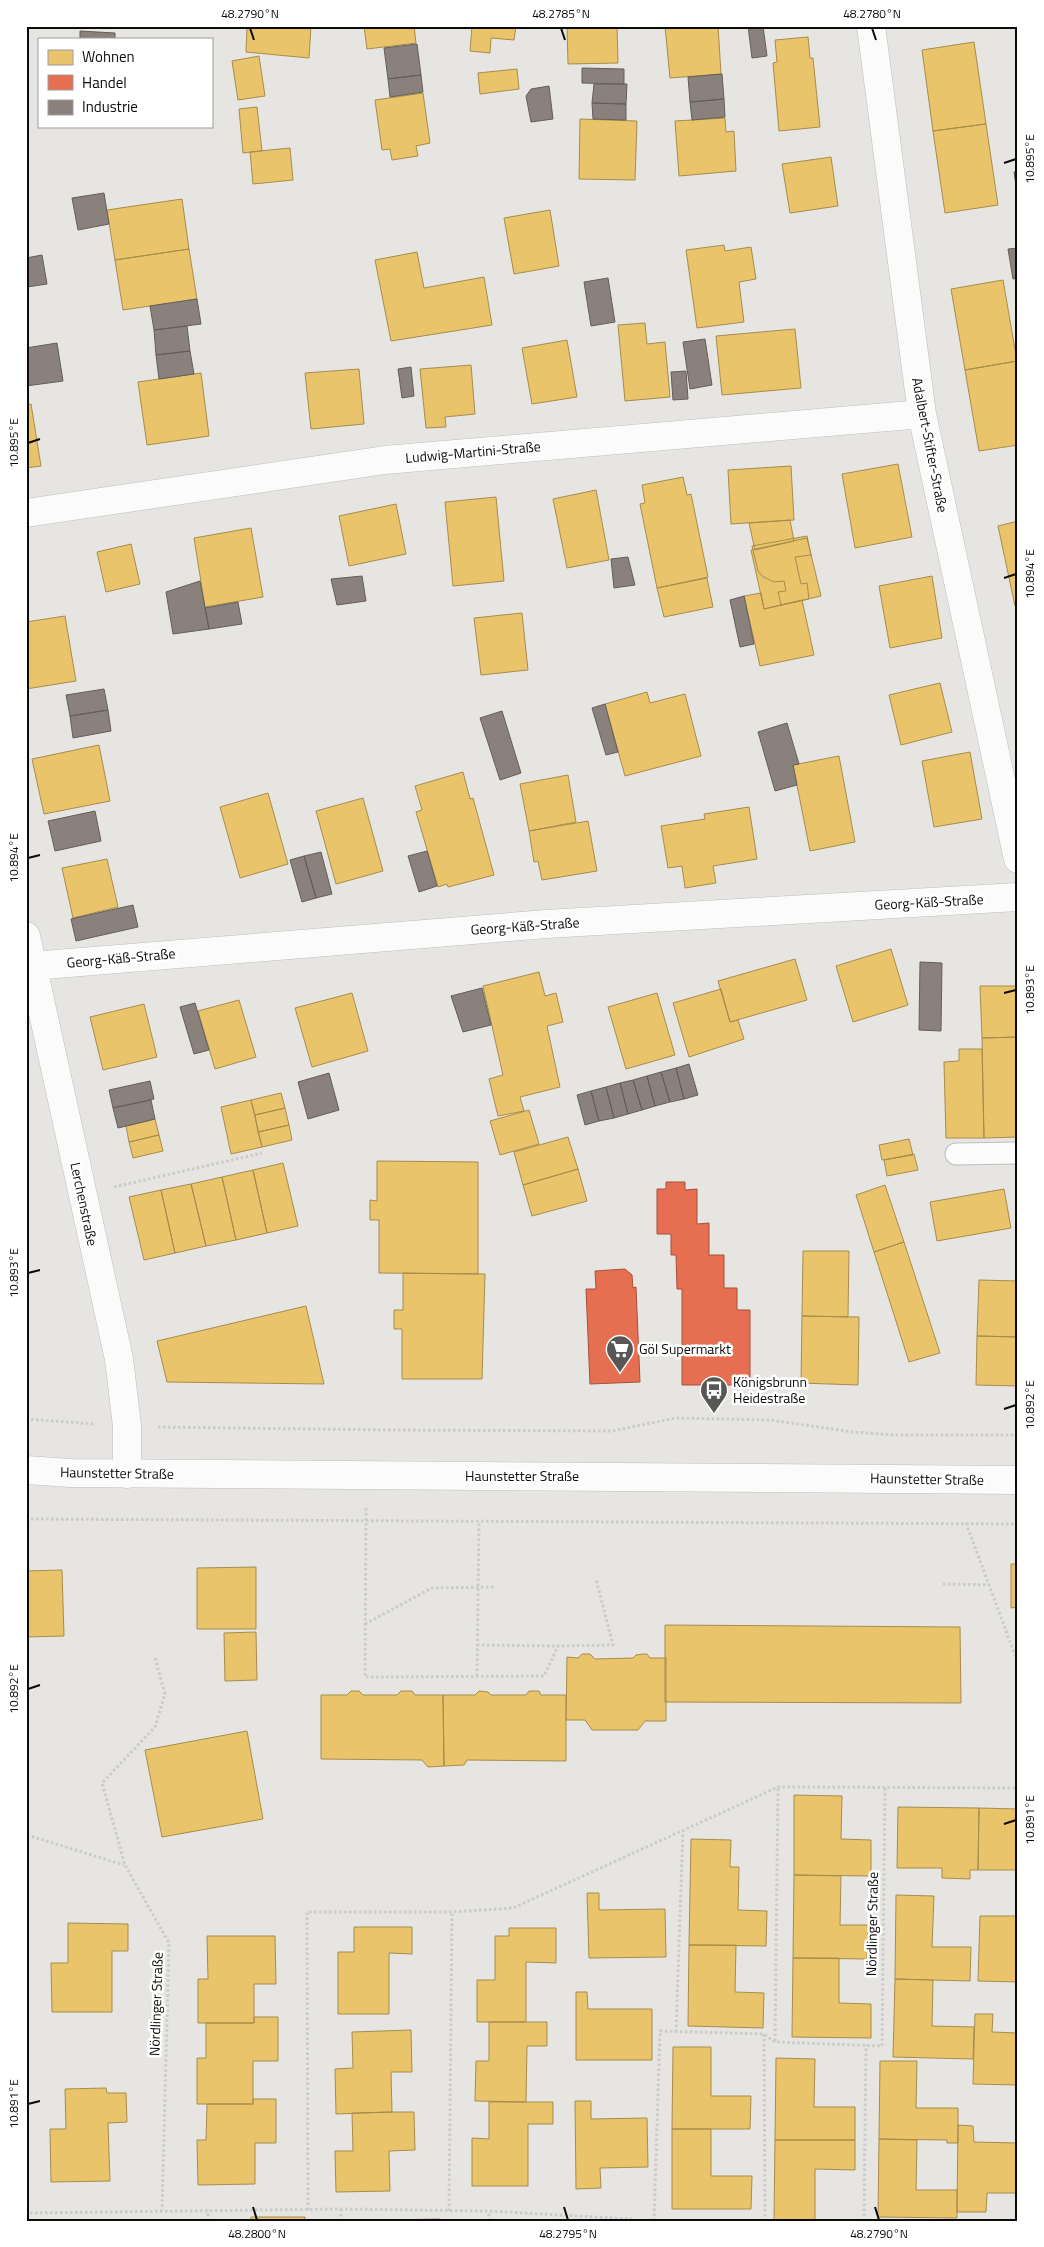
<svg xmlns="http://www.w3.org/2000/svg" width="1044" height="2247" font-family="'Titillium Web',sans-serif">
<rect width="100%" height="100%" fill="#e6e5e2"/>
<path fill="#e9c46a" stroke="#a78c4d" d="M247,26H311L309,58L246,52Z
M364,26H414L416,43L367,49Z
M472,26H516L514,40L491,38L490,53L470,51Z
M567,26H617L618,63L568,64Z
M665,26H718L721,74L670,78Z
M808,37L810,58H813L820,127L779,131L773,63L777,62L775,40Z
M974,42L986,124L933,131L922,50Z
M259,56L265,96L238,100L232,61Z
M517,69L519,89L480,94L478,73Z
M423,93L430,143L416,146L418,156L392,160L390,149L382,150L375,100Z
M257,107L262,151L243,153L239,109Z
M725,118L726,132L734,131L736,171L679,176L675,121Z
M580,119L637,121L635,180L579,179Z
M986,124L998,205L945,213L933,131Z
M290,148L293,180L253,184L250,152Z
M831,157L838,206L790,213L782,164Z
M182,199L189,249L115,260L107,210Z
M550,210L559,266L514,274L504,218Z
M724,245L725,251L751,247L756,279L739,282L744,322L697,328L686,250Z
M189,249L197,299L123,310L115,260Z
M417,252L424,288L484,277L492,325L391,341L375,260Z
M1003,280L1017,361L965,370L951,289Z
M645,323L647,344L665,342L670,397L625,401L618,325Z
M795,329L801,388L722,395L716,336Z
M567,340L577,397L532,404L522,348Z
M1017,361L1018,445L979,451L965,370Z
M471,365L475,414L445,417L446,427L426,428L420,369Z
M359,369L364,424L311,429L305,373Z
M201,373L209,436L147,445L138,382Z
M31,404L41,466L26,468V405Z
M898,464L912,537L855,548L842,474Z
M791,466L794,520L731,524L728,470Z
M683,477L687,495L691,494L708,577L657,588L640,504L645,503L642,485Z
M596,490L609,560L567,568L553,499Z
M496,497L504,581L453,586L445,502Z
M396,504L406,554L349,566L339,516Z
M790,520L794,541L755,550L749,523Z
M1018,521V606H1015L998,526Z
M251,528L263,597L205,607L194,538Z
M807,536L811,555L795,557L801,584L807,583L809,599L781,605L778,592L786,591L784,581L774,582L762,576L758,571L752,546Z
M807,538L821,596L764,609L751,550Z
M131,544L140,584L106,592L97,552Z
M932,576L942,638L890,648L879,586Z
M707,578L713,607L664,617L657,588Z
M761,593L764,609L802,600L814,655L760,666L744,596Z
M522,613L528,670L481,675L474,618Z
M65,616L76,681L26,689V622Z
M940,683L952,732L901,745L889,695Z
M647,692L650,703L685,694L701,756L625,776L605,704Z
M99,745L110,801L44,814L32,759Z
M970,752L982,819L934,827L922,761Z
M839,756L855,842L810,851L793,765Z
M463,772L470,799L473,798L494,875L448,887L447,884L438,887L416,812L422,810L415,786Z
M568,775L576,822L529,831L520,784Z
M268,793L288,864L240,878L220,807Z
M363,798L383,871L336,884L316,811Z
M749,807L757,859L713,866L716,883L685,888L682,866L668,868L661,826L705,819L704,814Z
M588,821L597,871L542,880L538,861L534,862L529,831Z
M107,859L118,907L73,918L62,868Z
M891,949L908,1005L853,1022L836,966Z
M795,959L807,1000L730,1022L718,981Z
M539,972L545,996L556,993L563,1022L547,1026L560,1087L520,1097L524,1111L498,1116L489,1079L503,1075L483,986Z
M980,986H1018V1037L982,1038Z
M721,989L730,1022L738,1020L744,1039L689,1057L673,1003Z
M352,993L368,1051L312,1067L295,1008Z
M657,993L675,1055L626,1069L608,1007Z
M239,1000L256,1057L215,1069L198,1011Z
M144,1004L157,1057L103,1070L90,1017Z
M1018,1037V1137L984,1138L982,1038Z
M959,1049H982L984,1138H946L944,1062L959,1061Z
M281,1093L285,1108L255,1115L251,1100Z
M251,1100L262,1147L231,1154L221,1107Z
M285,1108L289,1125L258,1132L255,1115Z
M529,1110L539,1144L500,1155L490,1121Z
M155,1119L159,1135L129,1142L126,1126Z
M289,1125L292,1140L262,1147L258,1132Z
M159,1135L163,1151L133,1158L129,1142Z
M568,1137L578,1169L523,1185L514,1152Z
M909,1139L913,1155L882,1160L879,1145Z
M914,1154L918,1170L887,1176L884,1160Z
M377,1161L478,1162V1274L379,1273V1220H370V1200L377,1201Z
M283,1163L298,1226L267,1233L253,1170Z
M578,1169L587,1201L532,1216L523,1185Z
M253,1170L267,1233L236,1240L222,1177Z
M222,1177L236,1240L206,1246L191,1184Z
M191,1184L206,1246L175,1253L161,1190Z
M885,1185L904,1242L874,1252L856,1195Z
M1004,1189L1011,1228L937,1241L930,1202Z
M161,1190L175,1253L144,1260L129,1197Z
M904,1242L940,1353L909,1362L874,1252Z
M803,1251H849L848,1317L802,1316Z
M403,1273L485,1274L482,1379H402V1329H394V1310H403Z
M979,1280L1018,1281V1337L977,1336Z
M306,1306L324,1384L167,1382L157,1341Z
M802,1316L859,1317L858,1385L801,1383Z
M977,1336L1018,1337V1386L976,1385Z
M1011,1564H1018V1607L1011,1608Z
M256,1567V1629H197V1568Z
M62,1570L64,1636L26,1637V1571Z
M665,1625L960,1627L961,1703L665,1702Z
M256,1632L257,1680L225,1681L224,1633Z
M582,1654H590L595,1659L633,1658L636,1655L643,1654H647L650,1658H666V1721H645L638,1730H592L585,1720H566L567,1657L578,1658Z
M351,1691H359L363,1695H397L401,1691H412L415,1695H443L444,1766L428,1767L422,1760L321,1759V1695H347Z
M479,1691L488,1692L491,1695H526L529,1691H539L541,1695H566V1761L467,1760L464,1765L444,1766L443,1695H475Z
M247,1731L263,1819L162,1837L145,1750Z
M794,1795L842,1796L841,1839L871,1840V1876L794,1875Z
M898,1807L979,1808L978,1870H970V1879L942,1878V1868H897Z
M979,1808L1018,1809V1870H978Z
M691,1839L731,1840L730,1867H739L738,1910L767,1911L766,1946L689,1945Z
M794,1875L841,1876L840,1925H868L867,1959L793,1958Z
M587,1893H599V1910L665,1909L666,1957L589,1958Z
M896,1895L934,1896L932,1947H971L970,1981L895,1979Z
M980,1916H1018V1982L978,1981Z
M68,1923L128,1924V1951H112V2012H52L51,1963H68Z
M354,1927H412V1954L389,1953V2014H338V1952H354Z
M509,1928H556V1963L526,1962V2022H477V1980H495V1936H509Z
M207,1936H275L276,1984H254V2023H198V1979H208Z
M689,1945H736L735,1992L764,1993L763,2028L688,2026Z
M793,1958H839V2003L871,2004V2038L792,2037Z
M895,1979L933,1980L932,2026L974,2027L973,2059L893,2057Z
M576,1992H587L588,2009H652V2060H576Z
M975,2014H993L992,2032L1018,2033V2085L973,2084Z
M254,2017H278V2061H253V2104H197V2058H206V2023H254Z
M489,2022H547V2046H527L526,2102L475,2101L476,2061H489Z
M411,2030L412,2072H391L392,2112L336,2114L335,2069L353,2068L352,2032Z
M673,2047H711V2096H751L750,2129H672Z
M776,2058L815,2059L814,2107H855V2140H775Z
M880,2061H917L916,2108H958V2143H947V2140L879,2139Z
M106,2088L107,2093H126L127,2122L108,2123L110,2181L51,2182L50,2129H66L65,2089Z
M253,2099H276V2143H255V2184L198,2185L197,2140H206L207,2104H253Z
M575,2101H591V2119L647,2118L648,2167L600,2168L601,2188L576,2189Z
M489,2102H553V2124H528V2186H472V2138L489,2139Z
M392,2112H414L415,2150L389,2151L390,2191L336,2192L335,2151H353L352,2113Z
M958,2125L973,2126L974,2142L1018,2143V2193H987L986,2212H957Z
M672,2129H711V2176H752L751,2209H672Z
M879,2139L917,2140L916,2190H957V2218L878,2217Z
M775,2140H855V2170L815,2169V2220H774Z
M251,2217H305V2221H251Z
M440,2219V2221H386V2220Z"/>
<path fill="#e76f51" stroke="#a5513c" d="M666,1182H685V1190L697,1189V1224L709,1223V1255H724V1288H737V1310H750V1385H682V1289H677L676,1255H671V1234H657V1189H666Z
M625,1269L632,1275L633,1288L636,1287L640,1382L590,1384L586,1289H596L595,1271Z"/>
<path fill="#8a817c" stroke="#645e5a" d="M748,26H763L767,56L752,58Z
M80,31L115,33V39H80Z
M417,44L421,75L388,79L384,48Z
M582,68L624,69V84L582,83Z
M722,74L724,99L690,102L688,77Z
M421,75L423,92L390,97L388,79Z
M594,84H627L626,104L592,103Z
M549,86L553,119L531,122L526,96L531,89Z
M724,99L725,117L692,120L690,102Z
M592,103L626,104V120L593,119Z
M1018,171V199L1014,172Z
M104,193L109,224L78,230L72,198Z
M1018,248V278L1013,279L1008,249Z
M42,255L47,284L27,287L26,258Z
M608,278L615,322L591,326L584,282Z
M197,299L201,324L154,330L150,306Z
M187,326L190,351L156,355L154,330Z
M705,339L712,385L690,389L683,342Z
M57,343L63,381L26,386V348Z
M190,351L194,374L159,379L156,355Z
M411,367L414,396L402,398L398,369Z
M686,371L688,399L673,400L671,372Z
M628,557L635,585L614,588L611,559Z
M362,576L366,601L337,605L331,579Z
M200,581L209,629L173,634L166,592Z
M744,596L754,644L740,647L730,600Z
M238,602L242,624L209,629L205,608Z
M104,689L108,710L70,716L66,695Z
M605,704L618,752L606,755L592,708Z
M108,710L111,731L73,738L70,716Z
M502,711L521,773L500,780L480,718Z
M787,723L799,764L793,765L797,785L775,791L758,732Z
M95,811L101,841L55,851L48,821Z
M427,851L437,886L419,892L408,856Z
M321,852L332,894L316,898L304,856Z
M304,856L316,898L302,902L290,860Z
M133,905L138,927L76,941L71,919Z
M920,962L942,963L941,1031L919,1030Z
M482,988L491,1025L463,1032L451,996Z
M195,1003L209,1050L194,1054L180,1007Z
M689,1064L698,1095L684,1099L676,1068Z
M676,1068L684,1099L670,1102L661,1072Z
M661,1072L670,1102L655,1106L647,1076Z
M329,1073L339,1110L308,1119L298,1082Z
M647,1076L655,1106L642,1110L633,1080Z
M633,1080L642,1110L628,1114L620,1083Z
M150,1081L154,1099L113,1108L109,1090Z
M620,1083L628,1114L614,1118L606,1087Z
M606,1087L614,1118L599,1121L591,1091Z
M591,1091L599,1121L585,1125L577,1095Z
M151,1100L155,1119L118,1128L113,1108Z"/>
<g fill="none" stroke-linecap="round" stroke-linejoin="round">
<g stroke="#bebebc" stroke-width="23">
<path id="lane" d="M956,1154L1018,1153"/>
</g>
<g stroke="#bebebc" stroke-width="29">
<path id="street" d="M871,26L922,414L1018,859
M26,513L385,460L922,414
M26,936L119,1359L127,1426V1474
M32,966L546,924L1018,897"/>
</g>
<g stroke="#bebebc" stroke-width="29">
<path id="secondary" d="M26,1470L70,1473L1018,1480"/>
</g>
<path stroke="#cbcbca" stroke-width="3" stroke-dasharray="2.5 2.5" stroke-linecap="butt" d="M114,1187L262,1153
M26,1419L95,1424
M158,1427L388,1430L612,1431L676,1418L770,1420L853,1432L895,1435H1018
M366,1508L365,1677L544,1676L558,1646L613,1645L596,1579
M26,1519L1018,1524
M966,1523L1018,1663
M943,1584L990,1585
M365,1624L432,1588L495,1587
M477,1645L558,1646
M155,1658L165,1694L155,1727L102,1783L125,1865L169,1943L162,2210
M477,1676L479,1521
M26,1833L27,2151
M27,1835L124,1865
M676,2032L683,1831
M764,2034L765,2221
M775,2041L778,1787
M26,2151L27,2213L341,2209L489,2211L630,2219L637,2221
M341,2209V2221
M308,2210L307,1912H452L513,1908L778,1787L1018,1788
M449,2211L452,1912
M208,2221V2210
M489,2221V2211
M654,2221L660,2031L764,2034L775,2042L882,2046L885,1787
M864,2221L866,2045"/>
<use href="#lane" stroke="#fbfbfb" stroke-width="21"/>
<use href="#street" stroke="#fbfbfb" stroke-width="28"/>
<use href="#secondary" stroke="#fbfbfb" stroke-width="28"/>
</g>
<path fill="none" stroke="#0c0b0a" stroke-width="2" d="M250,28L254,40M561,28L565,40M872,28L876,40M1004,163L1016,159M28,443L40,439M1004,578L1016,574M28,858L40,855M1004,993L1016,990M28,1273L40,1270M1004,1409L1016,1405M28,1689L40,1685M1004,1824L1016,1820M28,2104L40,2101M253,2207L257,2220M564,2207L568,2220M875,2207L879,2220"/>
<defs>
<g id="supermarket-pin" transform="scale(1.4375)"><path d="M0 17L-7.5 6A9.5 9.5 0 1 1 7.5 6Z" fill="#585756" stroke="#fff"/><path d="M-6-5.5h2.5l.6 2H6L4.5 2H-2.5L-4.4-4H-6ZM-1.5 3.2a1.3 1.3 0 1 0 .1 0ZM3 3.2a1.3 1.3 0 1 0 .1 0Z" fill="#fff"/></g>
<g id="bus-pin" transform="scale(1.4375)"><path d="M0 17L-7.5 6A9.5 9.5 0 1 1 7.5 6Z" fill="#585756" stroke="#fff"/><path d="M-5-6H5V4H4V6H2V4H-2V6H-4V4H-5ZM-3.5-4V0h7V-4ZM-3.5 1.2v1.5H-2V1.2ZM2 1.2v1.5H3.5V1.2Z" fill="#fff"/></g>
</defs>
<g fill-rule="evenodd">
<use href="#supermarket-pin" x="620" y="1349"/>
<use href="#bus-pin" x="714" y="1390"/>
</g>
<g text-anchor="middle" stroke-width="5" stroke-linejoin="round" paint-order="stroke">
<g font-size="14" fill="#0c0b0a" stroke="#fff">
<text transform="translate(930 445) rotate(79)" y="5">Adalbert-Stifter-Straße</text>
<text transform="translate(473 452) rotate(-5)" y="5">Ludwig-Martini-Straße</text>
<text transform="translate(929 902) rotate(-3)" y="5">Georg-Käß-Straße</text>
<text transform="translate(525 926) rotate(-4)" y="5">Georg-Käß-Straße</text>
<text transform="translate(121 958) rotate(-5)" y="5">Georg-Käß-Straße</text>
<text transform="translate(84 1204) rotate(78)" y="5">Lerchenstraße</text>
<text transform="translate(117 1473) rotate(1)" y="5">Haunstetter Straße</text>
<text x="522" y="1481">Haunstetter Straße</text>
<text transform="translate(927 1479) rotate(1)" y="5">Haunstetter Straße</text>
<text transform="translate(872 1924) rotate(-89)" y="5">Nördlinger Straße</text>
<text transform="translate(156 2004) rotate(-88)" y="5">Nördlinger Straße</text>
</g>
<g font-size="14" fill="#0c0b0a" stroke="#fff" text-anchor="start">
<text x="639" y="1354">Göl Supermarkt</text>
<text x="733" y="1387">Königsbrunn<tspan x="733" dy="16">Heidestraße</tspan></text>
</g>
</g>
<rect width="1044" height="2247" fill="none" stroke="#ffffff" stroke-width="55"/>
<rect x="38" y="38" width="175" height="90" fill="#ffffff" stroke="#9e9d9d"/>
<rect x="48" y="50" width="25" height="15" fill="#e9c46a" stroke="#9e9d9d"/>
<text x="82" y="62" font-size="15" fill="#0c0b0a">Wohnen</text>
<rect x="48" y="75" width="25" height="15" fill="#e76f51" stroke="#9e9d9d"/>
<text x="82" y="88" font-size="15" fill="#0c0b0a">Handel</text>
<rect x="48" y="100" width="25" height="15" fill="#8a817c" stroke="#9e9d9d"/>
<text x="82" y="112" font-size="15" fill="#0c0b0a">Industrie</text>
<rect x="28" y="28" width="988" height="2192" fill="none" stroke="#0c0b0a" stroke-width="2"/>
<g font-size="12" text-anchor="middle" fill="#0c0b0a">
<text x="250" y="18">48.2790°N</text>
<text x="561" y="18">48.2785°N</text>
<text x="872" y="18">48.2780°N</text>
<text transform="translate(1030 159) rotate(-90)" y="4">10.895°E</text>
<text transform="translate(14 443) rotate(-90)" y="4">10.895°E</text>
<text transform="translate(1030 574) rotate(-90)" y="4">10.894°E</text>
<text transform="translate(14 858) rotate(-90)" y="4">10.894°E</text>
<text transform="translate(1030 990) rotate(-90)" y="4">10.893°E</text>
<text transform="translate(14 1273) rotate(-90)" y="4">10.893°E</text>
<text transform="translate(1030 1405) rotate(-90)" y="4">10.892°E</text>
<text transform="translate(14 1689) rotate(-90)" y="4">10.892°E</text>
<text transform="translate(1030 1820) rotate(-90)" y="4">10.891°E</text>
<text transform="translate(14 2104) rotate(-90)" y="4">10.891°E</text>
<text x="257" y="2238">48.2800°N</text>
<text x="568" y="2238">48.2795°N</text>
<text x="879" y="2238">48.2790°N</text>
</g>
</svg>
